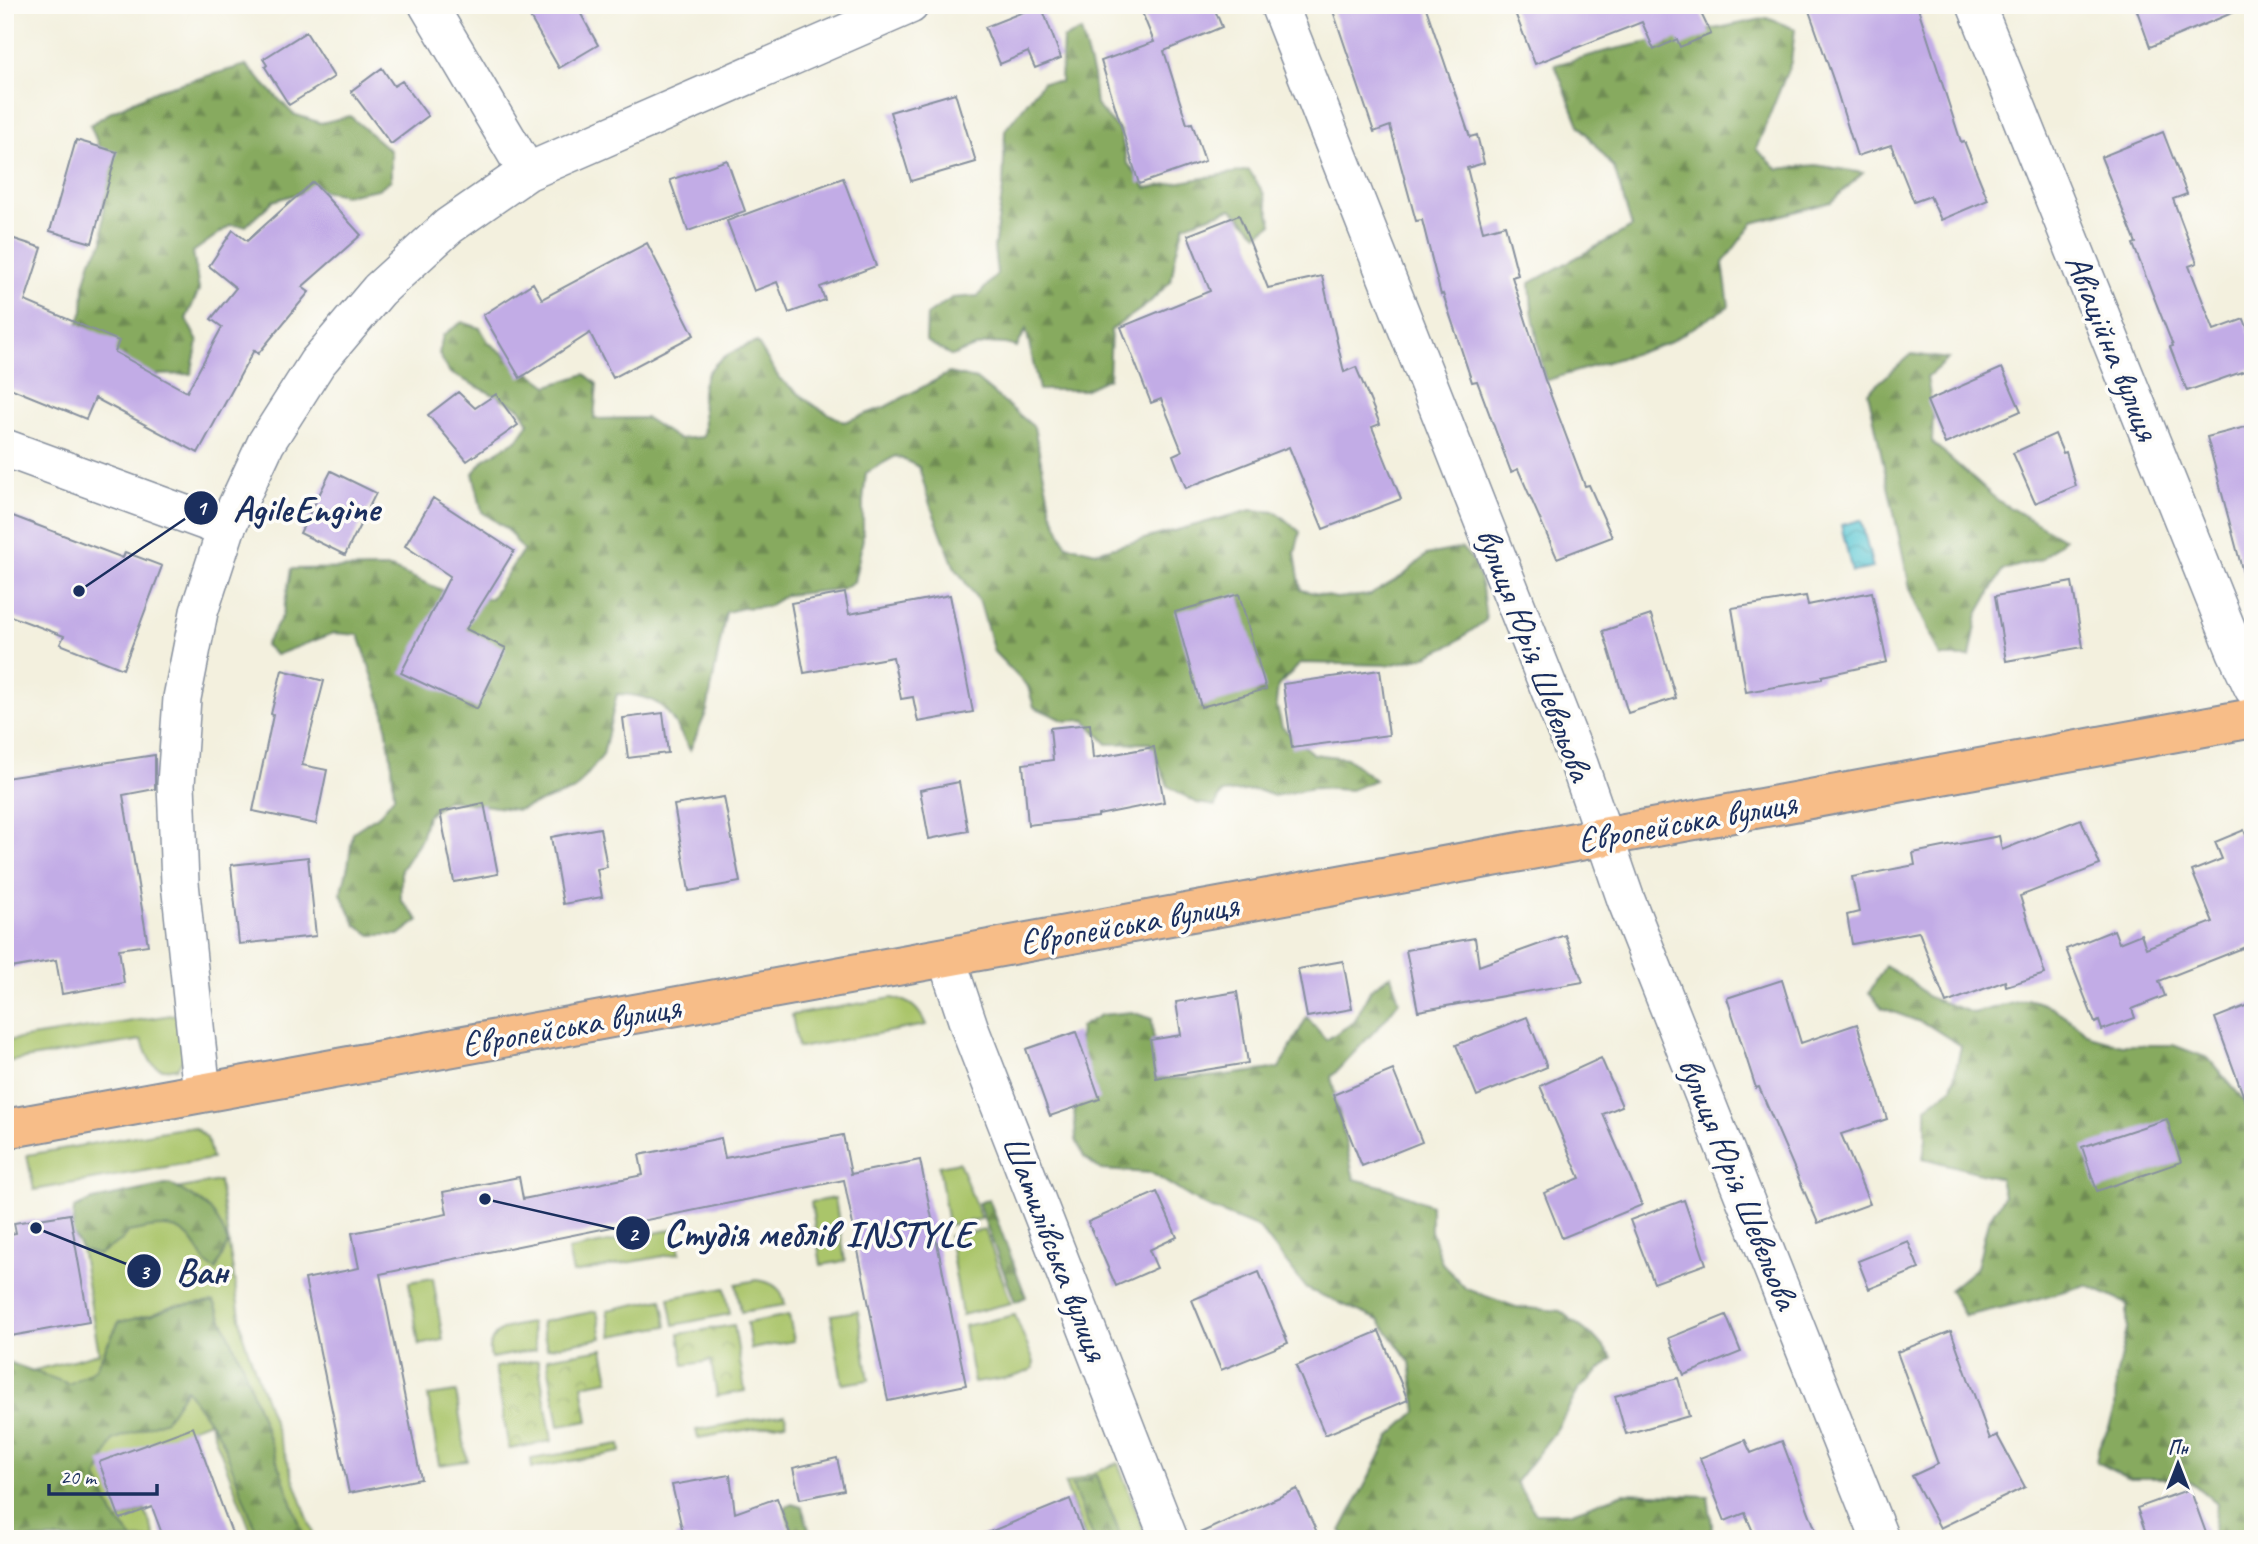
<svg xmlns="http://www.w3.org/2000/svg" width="2258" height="1544" font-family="Caveat,sans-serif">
<defs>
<pattern id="forest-firs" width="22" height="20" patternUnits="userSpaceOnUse" patternTransform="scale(1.75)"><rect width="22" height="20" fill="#87aa5f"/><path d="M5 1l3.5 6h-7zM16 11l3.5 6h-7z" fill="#6e8b52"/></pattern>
<pattern id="park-crowns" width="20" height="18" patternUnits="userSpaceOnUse" patternTransform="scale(1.75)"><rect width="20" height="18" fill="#aac56b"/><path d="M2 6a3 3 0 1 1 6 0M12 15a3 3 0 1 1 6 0" fill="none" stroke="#8aa05b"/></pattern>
<pattern id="water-waves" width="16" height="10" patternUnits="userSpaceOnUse" patternTransform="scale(1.75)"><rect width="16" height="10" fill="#5cc8d4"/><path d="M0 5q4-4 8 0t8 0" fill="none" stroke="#4ba3af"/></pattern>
</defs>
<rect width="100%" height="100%" fill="#fdfcf7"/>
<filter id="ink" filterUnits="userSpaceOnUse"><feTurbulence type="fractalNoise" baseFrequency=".0143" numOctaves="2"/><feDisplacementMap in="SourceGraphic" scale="14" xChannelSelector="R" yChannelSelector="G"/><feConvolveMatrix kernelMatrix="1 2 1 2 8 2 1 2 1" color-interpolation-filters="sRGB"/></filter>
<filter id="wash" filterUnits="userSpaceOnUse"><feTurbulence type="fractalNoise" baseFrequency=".00686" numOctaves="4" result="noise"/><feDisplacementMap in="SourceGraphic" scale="28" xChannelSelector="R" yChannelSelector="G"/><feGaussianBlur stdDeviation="1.57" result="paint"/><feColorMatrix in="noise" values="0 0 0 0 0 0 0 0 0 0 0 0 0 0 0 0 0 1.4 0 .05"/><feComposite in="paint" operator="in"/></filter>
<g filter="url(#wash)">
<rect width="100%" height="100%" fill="#f3f0de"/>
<path fill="#aac56b" stroke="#627a64" stroke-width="2" d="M892,998C910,1001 919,1008 926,1025L798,1048L792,1015Z
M185,1013L184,1058L177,1068C153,1074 148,1060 142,1040L5,1062V1041Z
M187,1127L195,1128L207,1138L212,1159L34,1190L27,1155Z
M959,1162L981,1219L948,1225L939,1166Z
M219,1181L243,1336L315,1539H254L209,1421L193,1427L121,1519L145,1510L156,1539H5V1378L99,1353L74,1208Z
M835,1198L845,1261L821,1265L811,1202Z
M675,1229L680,1253L573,1273L568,1250Z
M985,1230L1011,1303L962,1315L949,1236Z
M433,1278L443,1340L419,1345L409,1282Z
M757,1280C772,1282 783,1288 785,1305L741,1312L736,1284Z
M725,1288L730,1314L674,1325L669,1298Z
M662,1299L667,1326L612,1336L607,1310Z
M597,1311L602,1338L547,1348L541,1322Z
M858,1311L869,1380L842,1384L831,1315Z
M789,1315L794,1341L751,1349L747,1323Z
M1015,1315L1034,1362L1033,1368C1019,1379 992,1380 974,1383L964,1326Z
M531,1323L536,1350L491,1358C484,1330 509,1326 531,1323Z
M456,1392L467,1461L439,1465L428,1396Z
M785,1414L786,1423L698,1438L696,1430Z
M620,1444L621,1452L532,1468L531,1459Z
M1118,1463L1147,1539H1086L1065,1484Z"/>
<path fill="url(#forest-firs)" stroke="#516c5e" stroke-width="2" d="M1767,18L1795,29L1791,62L1756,149L1778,169L1816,165L1863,173L1831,202L1753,223L1723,263L1729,306L1666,344L1545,381L1532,310L1530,283L1632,227L1614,168L1579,125L1555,65L1610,50Z
M1081,31L1093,76L1096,105L1120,131L1127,162L1146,188L1249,170L1264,194L1272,224L1258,234L1231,209L1184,225L1176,253L1171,281L1148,304L1111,330L1109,378L1084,390H1039L1026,329L1017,347C991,339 976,346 952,356L926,341L927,315L952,298L978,296L997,274L994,248L1003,188L1005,130L1043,82H1061L1063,39Z
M246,65L293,114L321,123L350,116L391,151V180L378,189L345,195L313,189L273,201L246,226L231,225L193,252L199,290L186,319L198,342L191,374L157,375L129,382L78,324L83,311L84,286L91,260L103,242L104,158L90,125L113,111L157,90Z
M462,322L480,328L489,343L548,386L585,374L597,384L594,419L646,418L678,439L703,437C706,419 701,408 702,392C704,363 733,350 757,342L779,378L813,405L844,422L885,407L949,373L976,379L1034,427L1051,510L1066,545L1096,552L1251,510L1276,512L1300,532L1295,554L1301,590L1336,598L1370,595L1404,575L1426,555L1462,548L1475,563L1482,588L1486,620L1453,644L1424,657L1389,665L1301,663L1278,686L1276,703L1282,727L1313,754L1347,758L1375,780L1351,790L1313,788L1274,796L1257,790L1222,793L1215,806L1197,803L1168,786L1150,743L1107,744L1085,720L1065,721L1034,707L1028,687L994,652L980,603L954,566L929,502L919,467L896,456L866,473L863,502V539L854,582L841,589L786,595L768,606L744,608L726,612L707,711L690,750C667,711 666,696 617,694L603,755L575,790L518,810L447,800L427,816L421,839L401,870V900L419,920L399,935H371L356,925L341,894L348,866L353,832L380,814L394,796L392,765L384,711L359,635L334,633L276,655L265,645L283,615L291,569L391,568L458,597L491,598L523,550L507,529L482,512L473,473L485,459L518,439L529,423L520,408L450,373L439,354L443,335Z
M1912,354L1948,359L1927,377L1933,415L1932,442L1997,500L2064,539L2042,559L2003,570L1978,614L1970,657H1940L1910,588L1868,392Z
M1885,966L1911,981L1928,997L1973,1013L2029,999L2052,1007L2093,1037L2122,1045H2173L2208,1058L2247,1104L2253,1143V1539H2204L2213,1535L2217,1504L2190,1481L2170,1478H2127L2096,1462L2099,1446L2109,1427L2115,1409L2116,1377L2127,1329V1304L2086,1285L2026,1302L1965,1316L1949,1290L1977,1267L1988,1221L2004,1196L2000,1178L1923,1158L1926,1140V1107L1952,1088L1961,1046L1928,1025L1882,1008L1869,993Z
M1391,975L1399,1001L1383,1022L1331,1077L1354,1179L1385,1187L1431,1205V1231L1442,1263L1466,1289L1516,1307L1560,1311L1595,1338L1613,1358L1579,1389L1557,1429L1516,1482L1535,1513H1569L1624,1493L1708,1496L1712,1525L1711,1539H1350L1341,1531L1391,1435L1417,1411L1410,1362L1379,1320L1307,1289L1259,1228L1203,1205L1151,1173L1101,1170L1084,1157L1076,1140L1074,1108L1080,1027L1101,1015L1132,1012L1152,1019L1156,1078C1198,1080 1238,1074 1279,1068L1307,1017L1326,1040L1354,1022L1371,989Z
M170,1184C204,1204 214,1204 228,1243L216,1270C205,1264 204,1260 198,1250C181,1218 157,1227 128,1232L122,1240L98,1255L82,1250L72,1233L74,1208L93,1200Z
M989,1199L1026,1297L1015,1302L978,1203Z
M214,1302L241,1361L305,1539H259L221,1438L186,1389L166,1420L113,1440L97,1477L113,1515L133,1539H5V1361L69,1384L95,1369L119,1322L152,1315L174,1306Z
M1096,1475L1122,1539H1094L1072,1485Z
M792,1504L802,1507L812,1539H793L785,1507Z"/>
<path fill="url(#park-crowns)" stroke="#627a64" stroke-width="2" d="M734,1325L745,1391L717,1396L711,1361L684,1365L679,1334Z
M603,1349L609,1380L582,1385L588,1421L559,1426L547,1358Z
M538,1360L552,1441L509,1449L495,1367Z"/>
<path fill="url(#water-waves)" stroke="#3c7c99" stroke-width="2" d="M1861,520L1873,568L1852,572L1841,525Z"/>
<g id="blocks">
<path fill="#c2ace6" d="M523,5H576L598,45L559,68Z
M1041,5L1061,58L1035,68L1028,52L1000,64L985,27Z
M1139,5H1213L1222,27L1164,51L1187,124L1192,123L1205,161L1139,184L1101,61L1154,42Z
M1331,5H1425L1470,137L1477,135L1484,163L1467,168L1483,231L1505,225L1518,275L1512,277L1545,380L1585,486L1589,485L1612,537L1557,558L1518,469L1511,472L1477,381L1472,382L1443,294L1441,295L1422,220L1416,221L1390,126L1374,132Z
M1512,5H1697L1711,34L1680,47L1677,39L1654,50L1642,22L1535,64Z
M1807,5H1917L1961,142L1964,141L1988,200L1941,220L1930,196L1914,202L1891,145L1857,156L1833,79Z
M2135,5H2249V6L2150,47Z
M306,32L334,77L289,105L265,67L267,65L263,59Z
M382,68L394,86L402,81L428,116L391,144L351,91Z
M955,93L976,162L911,181L890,112Z
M2163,132L2187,194L2173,199L2197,263L2189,266L2214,330L2244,319L2253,343V368L2187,391L2170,347L2173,346L2133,244L2136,243L2101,157Z
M76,140L117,152L92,243L50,231Z
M727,160L745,211L688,231L670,180Z
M843,178L876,266L820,287L825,300L789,313L777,282L754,291L727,221Z
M313,182L361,235L302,287L309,292L258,354L254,350L198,453L95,398L86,419L5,386V236L42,248L25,301L119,341L115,352L187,392L222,327L211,319L236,288L209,266L233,230L247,241Z
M1239,215L1268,288L1322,276L1344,372L1356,367L1380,424L1372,427L1401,499L1323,529L1289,447L1186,488L1173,455L1182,451L1161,399L1151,403L1121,327L1210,291L1188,235Z
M647,243L694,335L613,378L590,333L520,378L483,315L533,283L542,299Z
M2002,368L2021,411L1945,444L1927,401Z
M458,392L475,408L496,394L518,425L467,461L428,415Z
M2253,425V572L2243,573L2207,437Z
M2055,434L2063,453L2066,452L2076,486L2035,503L2013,453Z
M331,471L376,493L345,555L300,533Z
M433,498L514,551L466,629L506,648L477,709L401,673L450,576L405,546Z
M5,513L123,558L125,552L162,566L123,669L60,644L64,636L5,614Z
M2072,582L2083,647L2006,661L1995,596Z
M1872,592L1887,662L1822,676V679L1746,692L1732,608L1806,596L1808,605Z
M845,593L849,614L950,595L973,712L918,722L913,697L901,699L893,657L804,673L791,603Z
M1239,594L1266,689L1201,707L1175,612Z
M1651,615L1676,698L1628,713L1603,631Z
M282,670L324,681L302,765L327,770L316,824L253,811L273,715L271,714Z
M1380,670L1389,735L1292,748L1283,684Z
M663,713L668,753L628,758L623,718Z
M1090,724L1093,758L1154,747L1164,802L1098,815V817L1028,825L1023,764L1053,760L1050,728Z
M155,755V789L123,795L148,945L119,949L124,983L62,994L56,960L5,969V778Z
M959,782L968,831L929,839L920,790Z
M724,797L740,882L689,891L674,805Z
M484,803L498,874L454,882L440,812Z
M2081,819L2100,865L2020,896L2045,974L2006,986L2005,981L1946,1003L1919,932L1852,944L1847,915L1859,912L1852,877L1915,865L1913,853L1999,836L2002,850Z
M600,828L607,867L597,869L602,897L563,904L551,837Z
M2244,830L2253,853V944L2159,981L2165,996L2132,1009L2135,1018L2102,1030L2099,1021L2095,1023L2066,949L2114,930L2119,943L2141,934L2146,948L2213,922L2192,871L2222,859L2215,842Z
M308,857L316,936L239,944L231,865Z
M1565,935L1583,982L1418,1011L1406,950L1475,938L1479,966Z
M1343,961L1352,1009L1307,1017L1298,969Z
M1782,980L1801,1043L1857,1024L1887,1119L1841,1134L1870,1204L1818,1223L1759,1087L1756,1088L1727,998Z
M1237,992L1248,1063L1156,1078L1150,1040L1181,1035L1176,1002Z
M2253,1003V1110L2249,1111L2215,1018Z
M1527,1017L1547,1067L1477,1096L1456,1045Z
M1076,1032L1100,1099L1050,1116L1026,1049Z
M1601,1058L1622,1106L1603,1114L1642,1205L1562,1238L1544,1193L1580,1178L1540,1086Z
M1393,1070L1422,1142L1362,1166L1333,1095Z
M2167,1119L2181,1162L2097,1191L2082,1147Z
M843,1135L851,1174L920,1160L966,1385L888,1401L844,1180L380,1274L421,1479L349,1493L305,1279L359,1268L352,1233L447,1214L443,1192L519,1177L523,1199L643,1175L639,1155L721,1138L725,1158Z
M1157,1192L1177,1237L1149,1250L1157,1268L1116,1286L1088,1222Z
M1684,1200L1706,1264L1654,1283L1630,1220Z
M70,1214L89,1322L5,1337V1235L16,1233L14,1223Z
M1908,1241L1919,1269L1869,1289L1858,1261Z
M1259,1272L1288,1343L1221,1370L1192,1300Z
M1726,1315L1741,1352L1684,1375L1669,1338Z
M1379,1331L1408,1400L1325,1435L1296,1366Z
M1951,1331L1990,1439L1997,1435L2025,1487L1940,1528L1912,1476L1938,1464L1897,1352Z
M1678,1378L1689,1416L1626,1434L1615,1396Z
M193,1427L234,1539H164L152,1507L120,1519L99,1462Z
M1745,1440L1751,1453L1782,1441L1819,1539H1756L1745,1513L1725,1521L1700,1458Z
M837,1458L844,1490L800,1499L793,1468Z
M730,1475L735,1513L777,1498L792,1539H676L675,1536L683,1533L672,1485Z
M1297,1489L1320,1539H1189V1538Z
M2190,1489L2206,1533L2190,1539H2148L2137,1508Z
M1070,1499L1085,1539H975V1538Z"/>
</g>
</g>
<g filter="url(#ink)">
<use href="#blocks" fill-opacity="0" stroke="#87909e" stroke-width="2"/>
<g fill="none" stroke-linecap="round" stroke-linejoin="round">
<g stroke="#87909e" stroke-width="40">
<path id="minor" d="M428,5L527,172
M1279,5L1579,764L1626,900L1880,1539
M1976,5L2236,652L2253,688
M5,448L226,529
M946,957L971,1032L1169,1539
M202,1093L180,883L176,784L182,698L199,612L226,529L266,443L317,363L379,290L449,226L527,172L910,5"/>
</g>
<g stroke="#87909e" stroke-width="42">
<path id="major" d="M5,1129L2253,718"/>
</g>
<use href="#minor" stroke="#fff" stroke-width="37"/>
<use href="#major" stroke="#f7bd88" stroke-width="38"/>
</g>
</g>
<g text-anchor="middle" stroke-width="7" stroke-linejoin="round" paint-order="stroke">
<g font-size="35" fill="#1b2f5e" stroke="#fdfcf7">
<text transform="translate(2113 347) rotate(68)" y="12">Авіаційна вулиця</text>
<text transform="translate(1535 654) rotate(69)" y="12">вулиця Юрія Шевельова</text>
<text transform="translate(1687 821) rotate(-10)" y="12">Європейська вулиця</text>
<text transform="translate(1129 923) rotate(-10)" y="12">Європейська вулиця</text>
<text transform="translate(571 1025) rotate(-10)" y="12">Європейська вулиця</text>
<text transform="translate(1739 1183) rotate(68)" y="12">вулиця Юрія Шевельова</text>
<text transform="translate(1056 1248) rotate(69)" y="12">Шатилівська вулиця</text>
</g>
</g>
<path fill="none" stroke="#1b2f5e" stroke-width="2.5" d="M79 591L201 508M485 1199L633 1233M36 1228L144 1271"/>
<g fill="#1b2f5e" stroke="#fdfcf7" stroke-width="2.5">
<circle cx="79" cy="591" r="7"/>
<circle cx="485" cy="1199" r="7"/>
<circle cx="36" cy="1228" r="7"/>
<circle cx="201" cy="508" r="18"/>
<circle cx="633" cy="1233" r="18"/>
<circle cx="144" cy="1271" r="18"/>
</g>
<g font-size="21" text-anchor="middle" font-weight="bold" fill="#fff">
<text x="201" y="515">1</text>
<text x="633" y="1241">2</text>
<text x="144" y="1279">3</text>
</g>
<g font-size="37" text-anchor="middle" font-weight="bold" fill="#1b2f5e" stroke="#fdfcf7" stroke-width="7" stroke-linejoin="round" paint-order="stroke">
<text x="306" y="521">AgileEngine</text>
<text x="818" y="1246">Студія меблів INSTYLE</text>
<text x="202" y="1284">Ван</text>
</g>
<rect width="2258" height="1544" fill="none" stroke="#fdfcf7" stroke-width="28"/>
<g transform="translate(2178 1464)" stroke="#fdfcf7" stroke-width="5" paint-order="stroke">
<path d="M0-5L12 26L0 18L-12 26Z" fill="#1b2f5e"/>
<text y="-10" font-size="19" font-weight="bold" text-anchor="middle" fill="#1b2f5e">Пн</text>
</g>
<path d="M49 1484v10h108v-10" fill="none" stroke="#1b2f5e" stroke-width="3.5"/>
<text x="60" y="1484" font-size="21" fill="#1b2f5e" stroke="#fdfcf7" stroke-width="5" paint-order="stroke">20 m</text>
</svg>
